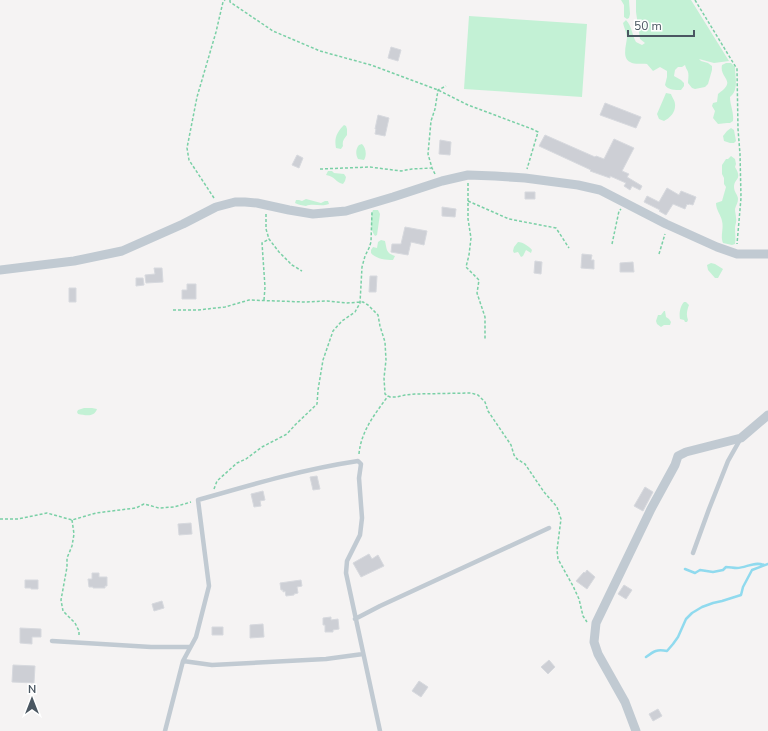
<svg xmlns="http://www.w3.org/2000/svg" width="768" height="731" font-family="'Nunito Sans',sans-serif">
<rect width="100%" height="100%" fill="#f5f3f3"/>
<path fill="#c3f1d5" d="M621,0H629L630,14L629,18L627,19L624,17V5Z
M636,0H691L729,61L714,63L699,59L701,61L708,63L712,66V70L708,84L705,87L695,89L692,88L688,83C688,80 689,75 688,72C687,69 686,69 685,65L682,67H678L675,70L674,76L681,80L684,83V86L681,90C675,90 668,90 665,85L667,77V71L660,67L653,71L647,64C642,63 635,65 630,62C622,58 626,46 627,38C627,33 624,28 623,23L626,20C632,26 632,35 636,42L642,45L645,43L640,39L636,12Z
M469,16L587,24L582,97L464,89Z
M726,63H731L735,67C735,77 739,90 730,97C730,105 734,112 733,121L730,123H727L718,124L713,118L715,111L712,106L713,103L717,102L718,94C738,80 719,79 722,65Z
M666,93L671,94C672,97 675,101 675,104C676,112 670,118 664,121L659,119L657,114Z
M344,125L346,126L347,129V135C344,139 342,141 343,146L341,149L336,148C334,138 337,132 344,125Z
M731,128L734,130L736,141L734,143H730L724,141L723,136L727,131Z
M362,144C366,148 367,155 364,160L358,159C356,155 355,150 359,145Z
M731,156L735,159L736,164L735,167C743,180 734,178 734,187C734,192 738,195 738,199C738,203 736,205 735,209C735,212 736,215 736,218C737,222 735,225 735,228C735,233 736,238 735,244L732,245L723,243C720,236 724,229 722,221C721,215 716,210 716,203L722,201L726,187L724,184V178L722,174V165L726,159H728Z
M328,171H332L334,173L344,174L346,177L345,181L343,184C336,183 335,176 326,175Z
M306,199L321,203L325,201H328L329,204C321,207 313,203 306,206C302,205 299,205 295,203L296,200H299L302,201Z
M373,210H378L380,214L377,235L375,236C370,230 370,217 373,210Z
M381,240L385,241C387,250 386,253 395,256L393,260C386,260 376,259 371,253V250L373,247L377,248L378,242Z
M518,242C523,242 530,247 532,250L531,253L526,250L523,256L521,257L518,252L514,253L513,251L514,247Z
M711,263L715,264L723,269L718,278H715L708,270L707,265Z
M684,302H686L689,305C687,310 686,315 688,320L687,322H685L684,320L680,319C679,314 680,306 684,302Z
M664,311H665L666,317L669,319L671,322L670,325H664L661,327L657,324L656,321L658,315H661Z
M84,408H92L97,409C94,418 85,415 78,414L77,412L78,410Z"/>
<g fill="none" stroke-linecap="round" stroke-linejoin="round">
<path stroke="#90daee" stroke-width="2.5" d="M685,569L695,573L700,570L713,572L723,570L726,567C730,567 733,568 737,568C746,568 754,561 764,565
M646,657C654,651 657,649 667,651L673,644L678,637L686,619L692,613L702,607L713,603L722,601L741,595L743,587L752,570L768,564"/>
</g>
<path fill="#cdcfd5" stroke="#d7d9de" d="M391,47L401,50L398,61L388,58Z
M605,103L641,117L636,128L600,115Z
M378,115L389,118L385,136L375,134L376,129H375Z
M545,135L595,157L596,156L604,159L614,139L634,148L622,171L629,174L627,177L642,186L640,190L632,186L630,190L624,186L626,183L610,176V178L590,171L591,170L539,146Z
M440,140L451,142L450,155L439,154Z
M297,155L303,158L299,168L292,165Z
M667,188L679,195L681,191L696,197L693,205L689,204L688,205L687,204L685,209L673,204L666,215L659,211L660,210L644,202L647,196L659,202Z
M525,192H535V199H525Z
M442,207L456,209L455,217L442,216Z
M405,227L427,231L424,245L411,242L408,255L391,252L392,244H401Z
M582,254L592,255L591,260H594V269L581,268Z
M535,261L542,262L541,274L534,273Z
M633,262L634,272H620V263Z
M154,268H162L163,282L146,283L145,275L155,274Z
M370,276H377L376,292H369Z
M136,278H143L144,285L136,286Z
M187,284H196V299H182V290H187Z
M69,288H76V302H69Z
M317,476L320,489L313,490L310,477Z
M645,487L653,492L643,511L634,506Z
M263,491L265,500L260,501L261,506L254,507L251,494Z
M191,523L192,534L179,535L178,524Z
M369,554L372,559L378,555L384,566L361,577L353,563Z
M587,570L595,577L587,589L576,581L584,572L585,573Z
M92,573H99V577H107V586H105V588H93V587H89L88,579H92Z
M25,580H38V589H31V588H25Z
M301,580L302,586L297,587L298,593L294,594V595L286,596L285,591L283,592V590H281L280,583Z
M624,585L632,590L626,599L618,594Z
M162,601L164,608L154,611L152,604Z
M331,617V620L338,619L339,629L333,630V632H325V625H323V618Z
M263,624L264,637L250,638V625Z
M212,627H223V635H212Z
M20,628L41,629V637H32V644L20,643Z
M549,660L555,667L548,674L541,667Z
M13,665L35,666L34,683L12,682Z
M419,681L428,687L421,697L412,691Z
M658,709L662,716L653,721L649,714Z"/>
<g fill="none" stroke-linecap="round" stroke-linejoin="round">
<path stroke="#7ad0a6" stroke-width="1.5" stroke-dasharray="3 2" stroke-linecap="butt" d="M230,0V2L273,31L320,51L371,65L438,90L468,105L532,129L538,132L527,169
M695,0L737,69L738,129L740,154L741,198L737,244
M320,169L370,167L401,171L412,169L432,168
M435,174L432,168L428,154L431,121L435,109L438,90L446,86
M468,183V219L471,238L469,255L466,267L479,280L477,293L485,317V339
M214,198L189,160L187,148L197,97L216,32L223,2L225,0
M468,201L509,219L556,228L569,248
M266,214V229L269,239L279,252L292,265L302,271
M612,244L619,211L621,209
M659,254L665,234
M264,300L265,287L262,243L269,239
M173,310H198L225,307L249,300L305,302L327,301L346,303L363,302L368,305L378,315L380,326L385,342L386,360L384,378L385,394L390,397H397L405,395L415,394L471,393L478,395L485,402L488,411L511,445L514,455L517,459L525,464L544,492L557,507L561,519L557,550L558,559L573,586L579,599L583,616L587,622
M359,454C361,431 375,414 388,396
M214,489L217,481L237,463L246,459L262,447L287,434L295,425L317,404L318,390L323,360L333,331L342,321L355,312L360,303L362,267L365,256L369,248L371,242L372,212
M0,519H18L47,513L72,520L96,513L136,508L144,504L159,508L174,507L191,502
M72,520L74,534L72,546L67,558V567L61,600L63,611L75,623L79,631V637"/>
<path stroke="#c1cad2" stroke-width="4.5" d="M693,553L709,509L728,461L741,438
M355,619L380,606L549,528
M52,641L151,647H190
M183,661L212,665L326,659L363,654
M165,731L183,661L196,637L209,586L198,500C250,485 304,469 358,461L361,464L359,478L362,518L360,535L347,561L346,573L380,731"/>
<path stroke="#c1cad2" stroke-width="9" d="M0,270L74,261L122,251L183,224L216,207L235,202H245L257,203L289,210L313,214L346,211L393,197L442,181L468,175L495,176L525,178L578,185L600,190L666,224L717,247L737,254H768
M636,731L625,702L598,654L594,642L596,623L651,509L675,465L678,456L686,452L741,438L768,415"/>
</g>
<g transform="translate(32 699)" stroke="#ffffff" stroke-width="3" paint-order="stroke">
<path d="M0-3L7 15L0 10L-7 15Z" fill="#4a5661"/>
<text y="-6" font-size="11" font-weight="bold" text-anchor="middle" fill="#4a5661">N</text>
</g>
<path d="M628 30v6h66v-6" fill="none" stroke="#4a5661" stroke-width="2"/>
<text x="634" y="30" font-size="12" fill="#4a5661" stroke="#ffffff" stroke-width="3" paint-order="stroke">50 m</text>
</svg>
